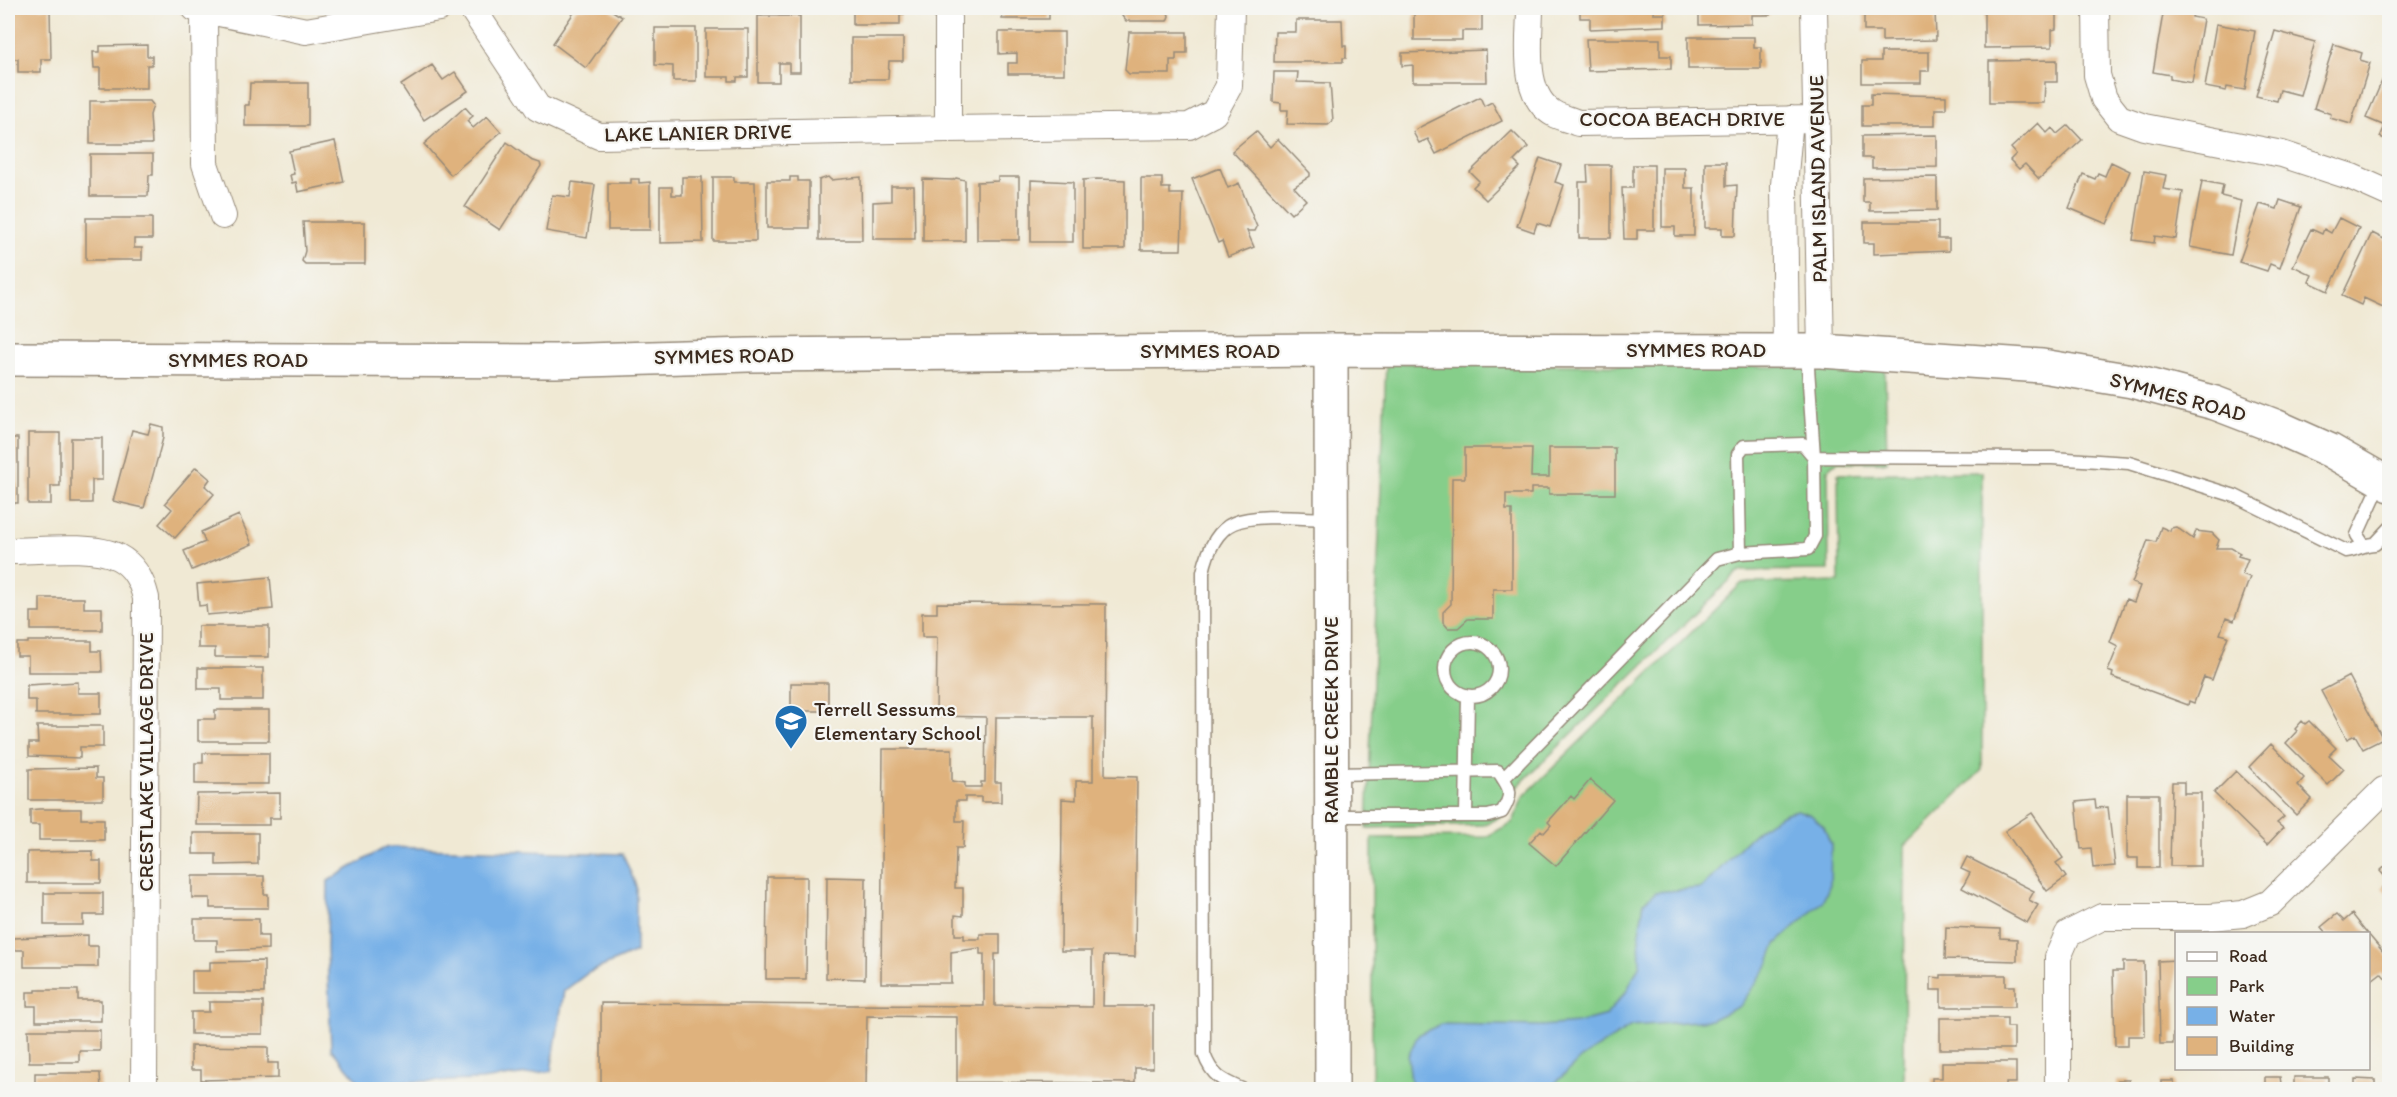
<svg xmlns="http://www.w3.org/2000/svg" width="2397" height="1097" font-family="Itim,sans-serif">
<rect width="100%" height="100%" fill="#f6f6f2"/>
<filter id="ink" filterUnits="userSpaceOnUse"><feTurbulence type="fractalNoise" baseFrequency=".0167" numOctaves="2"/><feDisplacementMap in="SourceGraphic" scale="12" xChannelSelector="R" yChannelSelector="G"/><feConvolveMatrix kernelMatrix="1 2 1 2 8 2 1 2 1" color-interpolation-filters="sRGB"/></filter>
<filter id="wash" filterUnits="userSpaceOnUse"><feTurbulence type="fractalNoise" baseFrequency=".008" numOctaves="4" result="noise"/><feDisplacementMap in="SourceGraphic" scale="24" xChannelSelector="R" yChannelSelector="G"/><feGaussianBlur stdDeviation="1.35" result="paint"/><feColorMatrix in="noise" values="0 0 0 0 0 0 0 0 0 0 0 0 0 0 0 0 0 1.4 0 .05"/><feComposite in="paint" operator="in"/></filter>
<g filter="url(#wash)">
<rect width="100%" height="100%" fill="#f0e9d4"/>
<path fill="#86ce8a" stroke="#607c54" stroke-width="1.5" d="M1386,363L1885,368L1887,462H1838L1832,465L1828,470L1829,570L1742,571L1736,574L1516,788L1505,814L1484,825L1367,828Z
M1982,472V770L1905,846L1904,1089H1372V838L1486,837L1513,822L1523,797L1742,583L1839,582L1838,474Z"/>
<path fill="#77b0e7" stroke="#596d82" stroke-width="1.5" d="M1797,810L1811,815L1824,827L1831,845L1830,884L1823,901L1776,944L1767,967L1740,1006L1711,1020L1631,1026L1581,1058L1549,1089H1412L1408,1056L1418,1035L1441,1024L1541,1026L1577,1023L1606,1015L1626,992L1640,964L1639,933L1644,902L1656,892L1701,888C1730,862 1757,818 1797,810Z
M386,847L623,854L636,886V952L588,973L564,991L551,1071L481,1080L360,1083L331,1049L327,950L328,881Z"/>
<g id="blocks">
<path fill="#dfb27d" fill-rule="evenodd" d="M8,8H50L51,59H41V72H18V59H8Z
M577,8H608L622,17L586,68L553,43Z
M853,8H904V14H900V25H853Z
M1002,8H1049V19H1002Z
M1123,8H1167L1169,16L1167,21H1126L1122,16Z
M1580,8H1654V14H1665V26L1590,29V18H1580Z
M1699,8H1770V15H1752V24L1699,25Z
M1984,8H2056V29L2052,30V47L1984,48Z
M2164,8L2193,10L2192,17L2203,19L2192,83L2170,79V75L2153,72Z
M1414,9H1482V31H1462V40H1414Z
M1864,9H1935L1936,40L1882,41V31H1864Z
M758,16H800V72H789V63H779V82H758Z
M1296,20H1342L1343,46H1346V58H1343V62H1274L1275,32H1296Z
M2216,24L2255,31L2245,90L2227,87L2226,91L2205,87Z
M655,28H696V81H673V66L655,65Z
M706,29H748V77H737V81H729V77H706Z
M2275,31L2315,42L2300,95L2280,90L2277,101L2256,96Z
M999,32H1064V74H1008V63H1017V53L999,54Z
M1129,32H1187V53H1176V60H1170V74H1129L1125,70Z
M1688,37H1754V47H1761V69H1688Z
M851,38H903V61H889L888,79H851Z
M1586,39H1660V56H1671V69L1588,71Z
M2334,44L2362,53L2360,60L2370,63L2351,124L2330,118L2331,114L2314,108Z
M147,45V56H152V65H147V88H100V68H94L93,52H100V46Z
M1486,50L1487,82H1413V65L1402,66V53Z
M1881,52H1929V71H1921V83H1862V61H1881Z
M2057,60V82H2045L2044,103H1989V61Z
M432,65L443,80L455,72L468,91L424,120L401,85Z
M2388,67H2390V141L2380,137L2385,126L2366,118Z
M1274,72H1298L1297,82L1330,83L1333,121L1328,125L1287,124L1288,110H1281V103L1273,102Z
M250,83H308V126H245V105H249Z
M1871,94L1946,96V109H1935V126H1862V105H1871Z
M1480,97L1484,106L1492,102L1502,121L1436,154L1428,139L1419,143L1413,132L1422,126Z
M90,101H150L153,105L150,115L152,144H90Z
M465,107L473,116L467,121L473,128L487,116L501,132L451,175L424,144Z
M2038,123L2047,133L2052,128L2057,134L2068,125L2082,140L2039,179L2025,164L2019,169L2010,160L2016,154L2011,148Z
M1256,131L1270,147L1278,139L1310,173V176L1294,187L1306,200L1291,214L1232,151Z
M1512,131L1528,147L1514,161L1520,167L1486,200L1473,187L1479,181L1470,172Z
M1937,135V167L1872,168V158H1862V136Z
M335,141L344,182L298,192L296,182L292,183L290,175L294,174L289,151Z
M507,142L531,160L540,163L541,166L500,230L465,207Z
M90,154H153V175H149L148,196H90Z
M1540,158L1561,165L1555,182L1564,185L1550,227L1537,223L1534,232L1517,226Z
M1705,162H1726V186L1737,185L1735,236H1722V228H1705Z
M2111,162L2130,171L2107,224L2069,208L2083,174L2095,179L2098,173L2105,176Z
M1587,165H1611V238H1579V182H1588Z
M1633,165H1654V230H1637V239H1624L1622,188H1633Z
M1220,168L1228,188L1239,183L1257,227L1255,231H1247L1254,247L1228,257L1222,241L1218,243L1192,179Z
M1662,168H1685V188H1694V236H1675V227H1662Z
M2144,171L2166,175L2163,189L2183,192L2176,239L2155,236L2154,243L2133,240Z
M682,177H702L703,242L660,243V187H672V195H682Z
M713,177H734V182H755L756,241H713Z
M790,177H798V181H809V228H767V181H790Z
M828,177L831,180L861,177L862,240H819V180Z
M998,177H1019V240H977V182L998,181Z
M1937,177V210L1870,211V202H1863V178Z
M956,178L965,180V241H923V179L953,180Z
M1141,178H1162V188H1170V194H1183L1181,250H1141Z
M631,179H639V183L650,182V230H608V183H631Z
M1097,179L1125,180V249H1083V180Z
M1031,180L1073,182V242H1031Z
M2202,181L2223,185L2221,196L2241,201L2231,255L2190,247Z
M572,182L595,185L587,238L546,231L552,195L570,197Z
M891,186H914L915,239H873V202L891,201Z
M2280,200L2301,207L2280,268L2270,264L2267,271L2239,262L2260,204L2277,209Z
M86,218H152V239H134V248H142V260H86Z
M2339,218L2359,228L2328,291L2309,282L2312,275L2293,266L2311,229L2322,234L2324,229L2331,233Z
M303,222H365V264H305L302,261L305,251Z
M1864,222H1938V239H1949V251L1874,254V243H1864Z
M2372,233L2390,242L2385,257L2390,259V294L2383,307L2364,298L2361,305L2342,296Z
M151,424L163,427V438L144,508L113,501L132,430L148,434Z
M28,433H60V486H51V504H28Z
M8,438H18V503H8Z
M71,438H102V480H92V503H71Z
M1465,448H1532L1531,477H1549V448H1615V494H1549V488H1531V494H1506V510H1512V589H1493V619H1468L1458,628H1448L1443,622V612L1451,604L1452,478H1465Z
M196,467L210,479L205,486L214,494L175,538L159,524L172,509L165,503Z
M239,515L252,544L192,570L184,551L205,542L201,532Z
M2161,527L2170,531L2171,528L2176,527L2193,539L2196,531L2212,533L2219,540L2216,548H2231L2240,553L2238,556L2248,559L2242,574L2250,577L2234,621L2226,618L2220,634L2228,636L2212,680L2204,677L2194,703L2189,701L2188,705L2112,677L2113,673L2108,671L2118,646L2110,642L2126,599L2134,602L2140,586L2132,583L2148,540L2156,542Z
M270,577L273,609L207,615L206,605L199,606L197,584Z
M40,598H84V608H102V630H31V612H40Z
M937,603L1106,604L1105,776L1137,777L1135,957L1104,956L1103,1006H1153V1068H1135V1083L957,1082V1017L867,1016L866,1089L601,1087V1003L984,1006V954H980V948L951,952V983H881L883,749H952V781L965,783V787H981V782H985L986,717L936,716L937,637H922V613H937ZM996,717H1093V781H1076V800L1062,799L1061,951H1092V1007L995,1006V954H1000V934H980V939H964V935H955V915L963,916V888H955L956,848H963L964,821H956V801H965V797H981V802H1001V782H995Z
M198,626H269V657H215V648H198Z
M28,641H92V651H101L102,672H28V656H17V643H28Z
M198,668H263V700H221V689H198Z
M2349,676L2383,739L2363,749L2355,735L2347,739L2321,691Z
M78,682V693H101V714H36V700H27V685Z
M791,683H828V711H791Z
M215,710H269V741H198V719H215Z
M2302,721L2305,724L2309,721L2336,748L2329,755L2344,769L2328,785L2286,743L2297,731L2295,729Z
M37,726H103V747H80V758L29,756V743H38Z
M2271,744L2304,778L2298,785L2312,799L2296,815L2249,767Z
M203,753H269V784H195V763H203Z
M96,768V778H103V800H29V769Z
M2236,771L2284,817L2277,823L2283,828L2267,845L2214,793Z
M1590,780L1613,800L1556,866L1529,843L1541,830L1544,833L1551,825L1548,822L1571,796L1574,799Z
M2172,782H2184V793H2201V866H2170Z
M280,793V818H269V825H196L197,794Z
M2127,794H2159V868H2138V858H2127Z
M2095,800L2096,808L2108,807L2115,866L2093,868L2091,848L2081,849L2076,802Z
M39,809H81V819H104V840H39V825H30V810Z
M2032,813L2063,858L2056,863L2066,877L2047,891L2005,831Z
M193,833H258V864L216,865V854H193Z
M93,851V861H101V883H27V852Z
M1967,857L2034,891L2029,900L2038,905L2027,923L1962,888L1970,873L1961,869Z
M2390,862V895L2382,888L2389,881L2380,871Z
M192,876H264V894H268V908H210V898H192Z
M767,877H807L806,979H766Z
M827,877L866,878L865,979L826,978Z
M44,893H103V915H83V925H44Z
M2337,914L2344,921L2352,914L2368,934H2327L2321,927Z
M194,919H259V936H268V949L217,951V940H194Z
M1946,927L2000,929V938L2017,939V961L1945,959Z
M2368,934L2390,960L2388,981L2381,973L2368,983Z
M88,935V946H98V967H24V950H13V938Z
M2176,960V1034H2173V1044H2160L2158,961Z
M264,961V993H192V971H210V962Z
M2123,962H2144L2145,1036H2128V1046H2115L2113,971H2123Z
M1941,975H2006V986H2015V1007H1941V990H1931V977L1941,978Z
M36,990H78V1000H101V1021H36V1006H27V992H36Z
M209,1002H263V1034H191V1012H209Z
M1940,1018H2007V1027H2014V1049H1940Z
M28,1030H100V1051H79V1062H29Z
M191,1046L268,1047V1063H278V1078L201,1080V1070H191Z
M1942,1062H2016V1083H2006V1090H1932V1078H1942Z
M35,1073H100L101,1090H35Z
M2265,1077H2280L2282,1090H2248V1085H2265Z
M2294,1077H2328V1090H2294Z
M2355,1079L2375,1080V1090H2355Z
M2117,1080H2129V1090H2117Z
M2161,1081H2174V1090H2161Z"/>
</g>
</g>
<g filter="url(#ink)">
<use href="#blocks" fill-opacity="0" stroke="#968a79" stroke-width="1.5"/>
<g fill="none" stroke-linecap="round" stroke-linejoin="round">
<g stroke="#968a79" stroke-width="15">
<path id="lane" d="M2363,544L2357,535L2382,480
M1740,553L1738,454L1744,446L1803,444L1814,457L1807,353
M1445 669a27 27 0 1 1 54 0a27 27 0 1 1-54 0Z
M1503,779L1717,559L1740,553L1808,549L1815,536L1814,457L2052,458L2129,463L2235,496L2346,551C2357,550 2364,544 2375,544L2390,528
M1332,816H1488L1502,812C1514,792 1510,789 1498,771L1333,774
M1466,816L1468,696
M1244,1090C1223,1081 1212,1077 1204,1054L1203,572C1207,554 1215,531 1234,523C1257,513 1305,519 1331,519"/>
</g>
<g stroke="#968a79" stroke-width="28">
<path id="street" d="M195,8L306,31L439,8
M472,8L538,108L599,136L948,129
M948,8V129L1189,126L1214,113L1229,86L1231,8
M1530,8C1530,40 1520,97 1556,115C1563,118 1571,120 1578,123L1817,119
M1814,8L1821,351
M2096,8L2097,75L2104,99L2119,118L2144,127L2282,154L2352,177L2390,194
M204,11L205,164L223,216
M1786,351L1784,185L1790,119
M8,551C37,551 92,544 118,557C135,566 142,581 146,598L144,1090
M2058,1090V957L2068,934L2102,917H2211L2243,914L2270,903L2384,790L2390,788"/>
</g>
<g stroke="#968a79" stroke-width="36">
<path id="secondary" d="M1331,350L1332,1090
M8,359L555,361L748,355L1331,350L1821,351L2042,366L2132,381L2215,403L2275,426L2331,451L2390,485"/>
</g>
<use href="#lane" stroke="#fff" stroke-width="12"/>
<use href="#street" stroke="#fff" stroke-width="26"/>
<use href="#secondary" stroke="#fff" stroke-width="33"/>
</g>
</g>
<defs>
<g id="school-pin" transform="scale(1.725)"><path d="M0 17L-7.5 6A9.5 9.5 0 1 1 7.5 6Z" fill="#1f6fb2" stroke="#f6f6f2"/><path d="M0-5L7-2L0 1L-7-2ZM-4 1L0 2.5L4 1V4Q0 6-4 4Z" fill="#fff"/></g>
</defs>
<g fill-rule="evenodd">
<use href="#school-pin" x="791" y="721"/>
</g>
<g text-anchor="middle" stroke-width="4.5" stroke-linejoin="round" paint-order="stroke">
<g font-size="21" fill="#3b2a1e" stroke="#f6f6f2">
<text x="1682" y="126">COCOA BEACH DRIVE</text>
<text transform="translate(698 133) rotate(-1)" y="7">LAKE LANIER DRIVE</text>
<text transform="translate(1818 179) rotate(-91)" y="7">PALM ISLAND AVENUE</text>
<text x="1696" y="357">SYMMES ROAD</text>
<text x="1210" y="358">SYMMES ROAD</text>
<text transform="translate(724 356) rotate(-1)" y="7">SYMMES ROAD</text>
<text x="238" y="367">SYMMES ROAD</text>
<text transform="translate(2178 397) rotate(15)" y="7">SYMMES ROAD</text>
<text transform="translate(1331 720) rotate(-90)" y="7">RAMBLE CREEK DRIVE</text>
<text transform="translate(146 762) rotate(-90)" y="7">CRESTLAKE VILLAGE DRIVE</text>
</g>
<g font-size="21" fill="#3b2a1e" stroke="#f6f6f2" text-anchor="start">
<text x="814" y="716">Terrell Sessums<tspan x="814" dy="24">Elementary School</tspan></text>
</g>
</g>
<rect width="2397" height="1097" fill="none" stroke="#f6f6f2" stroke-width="30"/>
<rect x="2175" y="932" width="195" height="138" fill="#f6f6f2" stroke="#aba49d" stroke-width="1.5"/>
<rect x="2187" y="952" width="30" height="9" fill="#ffffff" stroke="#aba49d" stroke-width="1.5"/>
<text x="2229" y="962" font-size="18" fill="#3b2a1e">Road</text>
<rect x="2187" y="977" width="30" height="18" fill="#86ce8a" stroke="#aba49d" stroke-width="1.5"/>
<text x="2229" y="992" font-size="18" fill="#3b2a1e">Park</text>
<rect x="2187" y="1007" width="30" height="18" fill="#77b0e7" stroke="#aba49d" stroke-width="1.5"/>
<text x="2229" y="1022" font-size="18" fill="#3b2a1e">Water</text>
<rect x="2187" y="1037" width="30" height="18" fill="#dfb27d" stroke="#aba49d" stroke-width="1.5"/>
<text x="2229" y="1052" font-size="18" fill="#3b2a1e">Building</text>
</svg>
